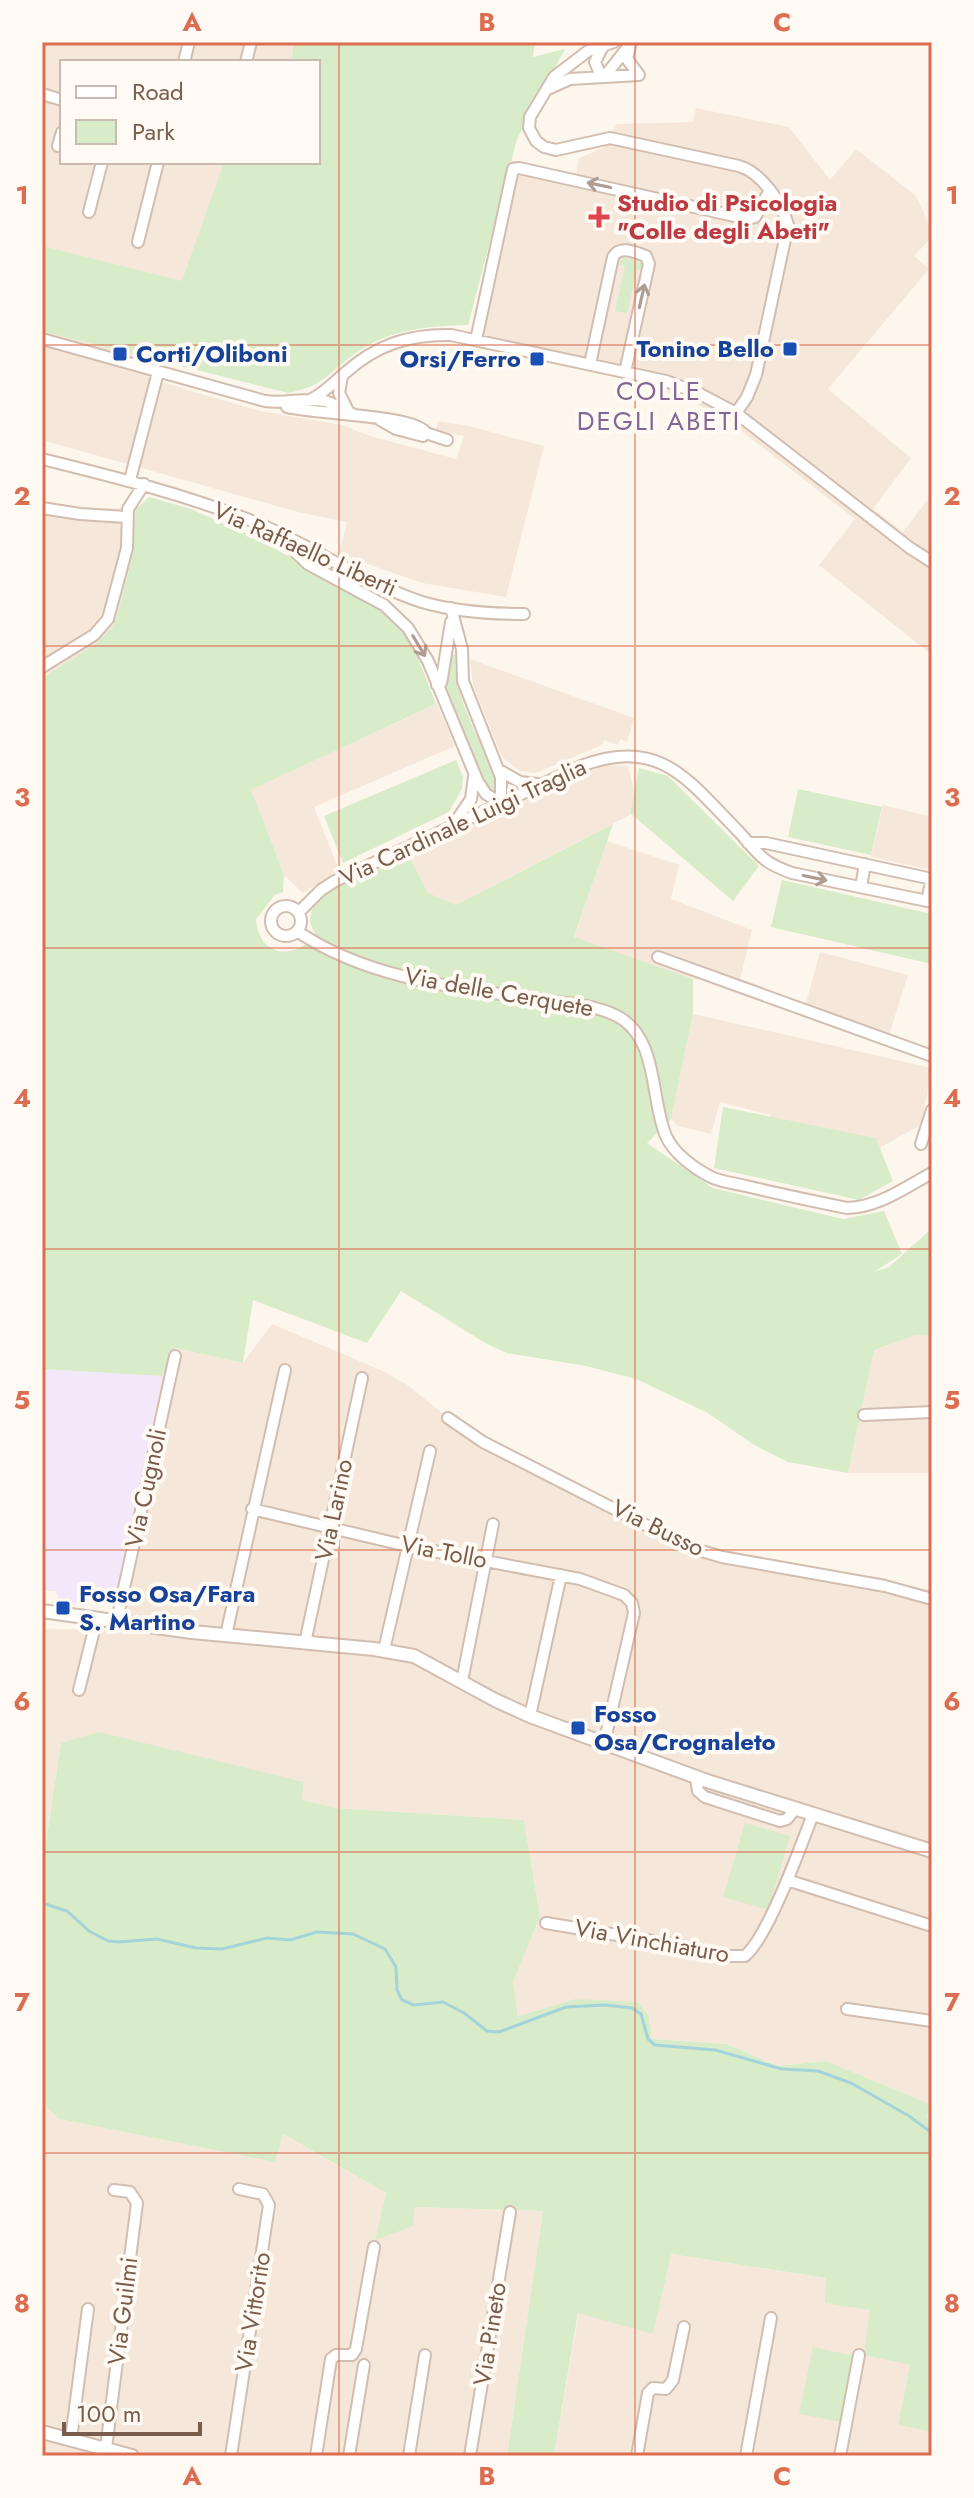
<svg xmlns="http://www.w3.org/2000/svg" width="974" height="2498" font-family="Jost,sans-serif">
<rect width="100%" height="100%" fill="#fdf6ec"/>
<path fill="#f5e8da" d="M42,42H294L291,62H62V162H224L151,379L260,411L342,425L370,436L456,459L464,436L436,430L438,421L469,426L544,446L506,597L422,583L339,554L347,522L298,512L42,440Z
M696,108L789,127L830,180L856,149L916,196L932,230V237L914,256L929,269L828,389L911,458L873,509L903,532L932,494V655L819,565L855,519L722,416L678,396L473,334L510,160L576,174L579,158L603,148L617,124L693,122Z
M42,502L74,507L136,509L132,557L117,617L112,628L94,645L42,678Z
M470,659L634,718L627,742L620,739L618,745L604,740L602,745L536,773L520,771L502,757L473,685Z
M437,704L455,746L314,807L339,870L303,893L284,875L250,790Z
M600,765L628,766L634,791L630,815L456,905L428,894L407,853Z
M883,805L932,817V870L871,857Z
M607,841L679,865L671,899L752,930L739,984L693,979L574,938Z
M820,952L908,975L888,1038L805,1007Z
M693,1014L932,1068L921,1125L877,1149L769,1129L770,1115L720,1102L711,1134L678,1126L671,1119Z
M272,1324L383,1371L406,1384L456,1424L547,1474L617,1504L686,1540L743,1560L932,1590V2122L926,2117L930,2104L826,2061L777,2066L727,2044L652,2039L649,2016L575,1999L518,2016L513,1982L540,1917L524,1820L336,1808L302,1800L304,1783L61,1743L44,1855H42V1629L114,1630L162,1376L174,1348L243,1363Z
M916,1335L932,1336V1473H848L874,1350Z
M42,2103L59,2119L275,2162L282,2134L386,2193L375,2240L415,2207L543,2211L507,2456H42Z
M670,2254L826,2278L871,2310L910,2365L898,2425L932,2432V2456H554L579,2312Z"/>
<path fill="#f3e8fa" d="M42,1369L162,1376L118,1598L87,1593L79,1604L60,1602L56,1591H42Z"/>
<path fill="#d8ecc9" d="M294,42H535L533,57L565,49L517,139L468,325C428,326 390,329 356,353C326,373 328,385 288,393L42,331V246L182,281L224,162H318V62H291Z
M625,257L644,264L643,269H637L627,313L615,311L625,266L618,264Z
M149,497L191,509L258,539L387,613L407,635L414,648L436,704L251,790L284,875L283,892L275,895L256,919C257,940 271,957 294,950C301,948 310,941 317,937C313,929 308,923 311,913C317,887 384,864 407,853L428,893L456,905L613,824L574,937L693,979V1014L671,1119L647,1143L713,1188L843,1219L884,1211L902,1254L874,1272L889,1267L932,1228V1336L916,1335L874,1350L848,1473L788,1462L756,1446L706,1412L636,1379L586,1366L507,1353L487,1344L401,1291L367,1343L253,1300L243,1363L175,1348L162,1376L42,1369V678L94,645L112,628L117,617L132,557L136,509Z
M451,654L455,655C453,694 477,733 492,769L495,780L494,793L482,786L443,690L447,660Z
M456,760L463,777L462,789L449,812L343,863L324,816Z
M639,768L668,776L759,866L733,901L630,813Z
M798,789L882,807L871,855L788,837Z
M782,880L932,914V964L771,927Z
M723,1107L876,1138L893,1181L859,1200L714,1168Z
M99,1732L304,1782L302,1800L336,1808L524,1820L540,1917L513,1982L518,2016L575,1999L638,2002L649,2016L652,2039L727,2044L777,2066L826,2061L930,2104L926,2117L932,2122V2432L898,2425L910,2365L864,2355L870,2310L825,2303L826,2278L671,2254L653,2334L578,2313L554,2456H507L543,2211L415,2207L413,2226L375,2240L386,2193L283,2134L275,2162L59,2119L42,2103V1855H44L61,1743Z
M745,1823L790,1836L768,1910L723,1897Z
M813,2347L855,2356L841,2422L799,2414Z"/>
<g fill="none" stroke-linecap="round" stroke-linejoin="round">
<path stroke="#a5d3da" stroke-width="3" d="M42,1903L67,1911L89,1931L108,1941L118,1942L157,1939L196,1948L222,1949L267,1938L290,1940L317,1932L353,1934L385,1949L396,1967L397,1990L402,2000L414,2005L443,2002L464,2013L487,2031L499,2032L566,2007L605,2005L632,2008L641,2014L648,2039L655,2045L715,2050L782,2069L818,2071L851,2083L909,2116L932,2133"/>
<g stroke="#d1beb0" stroke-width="14">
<path id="minor" d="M614,42L588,51L554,77L530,117L529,128L536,141L544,147L556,150L610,138L739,166C762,173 782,203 788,225L756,375L747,397L736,413
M630,46L627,59L639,75
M184,62L189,42
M246,62L251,42
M601,76L595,62L603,46
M605,76L631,43
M550,88L570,79L639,75
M42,94L62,100
M58,146L62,132
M89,212L102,162
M138,242L158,162
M42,339L265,401C285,404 306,397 325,401C336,404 344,411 355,415
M476,340L513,169L519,168L748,219L755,217L769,192
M590,364L613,257C620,245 634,252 646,256L649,264L625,372
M342,376L339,393L347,409
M310,400C324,393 333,383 345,373C376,345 409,334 451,335L666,381L700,394L736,413L910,548L932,562
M287,407C312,414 417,415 426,433
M380,420L396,429L423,436L426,433L447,440
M42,459C115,477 187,495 257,523C312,546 366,584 422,602C456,612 489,614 524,614
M130,480L158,372
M42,508L80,514L126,517
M272,530L308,564L384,605L408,628L428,661L478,782L486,794L501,803V777L463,681L462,649L451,608
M42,667L94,635L108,619L127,548L128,509L144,484
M437,685L441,683L442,678L451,622
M499,770L520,782L537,784
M454,824L471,799L474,777
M748,843H766L932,879
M861,887L865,864
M927,901L932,878
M271 921a15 15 0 1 1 30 0a15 15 0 1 1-30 0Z
M299,912L321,890L335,881L581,766C660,736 688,780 739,832C759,854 761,862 792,873L932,902
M297,931C364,977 450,987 529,998C558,1003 591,1003 617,1016C659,1038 650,1099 666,1136C673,1153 695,1169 711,1177C721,1182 734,1183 746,1186C779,1194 813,1201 847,1208C879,1207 904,1188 932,1173
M658,957L932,1056
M921,1144L932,1110
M864,1415L932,1412
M448,1418L483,1442L691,1548L722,1557L885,1586L932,1599
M252,1509L407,1546L580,1579L624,1595L632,1603L634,1613L604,1744
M117,1620L175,1356
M226,1635L285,1370
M305,1643L362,1378
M384,1650L430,1451
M462,1681L493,1524
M79,1690L97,1618
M530,1716L561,1575
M696,1777L698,1791L705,1797L780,1821L787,1819L795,1809
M787,1880L932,1926
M546,1923L694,1948L722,1956H745C768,1937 801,1846 813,1814
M847,2009L932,2021
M71,2439L88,2309
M106,2448L137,2203L130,2192L114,2190
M231,2456L269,2205L263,2194L239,2189
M316,2456L331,2359L336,2355H352L356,2349L374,2247
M349,2456L364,2365
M409,2456L425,2355
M470,2456L510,2212
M637,2456L648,2393L653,2388L666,2389L673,2380L684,2327
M746,2456L771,2318
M840,2456L859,2355"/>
</g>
<g stroke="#d1beb0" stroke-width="16">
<path id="tertiary" d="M42,1611L192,1632L374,1649L414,1656L495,1700L530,1716L707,1781L932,1851
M42,2432L132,2456"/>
</g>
<use href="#minor" stroke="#fff" stroke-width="10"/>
<use href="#tertiary" stroke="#fff" stroke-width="12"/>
</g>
<defs><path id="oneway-shaft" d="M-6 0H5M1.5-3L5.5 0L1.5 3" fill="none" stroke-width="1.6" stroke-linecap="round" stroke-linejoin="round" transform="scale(2)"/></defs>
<g stroke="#af9d94">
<use href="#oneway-shaft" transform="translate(599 185) rotate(-168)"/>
<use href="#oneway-shaft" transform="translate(642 296) rotate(-77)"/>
<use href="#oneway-shaft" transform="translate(419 646) rotate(59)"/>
<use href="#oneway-shaft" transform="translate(815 878) rotate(12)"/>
</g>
<path fill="none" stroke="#dc6d51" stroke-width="2" stroke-opacity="0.55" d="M339,42V2456M635,42V2456M42,345H932M42,646H932M42,948H932M42,1249H932M42,1550H932M42,1852H932M42,2153H932"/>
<path fill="#e0444e" stroke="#fffaf3" stroke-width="3" d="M595 205h8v8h8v8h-8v8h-8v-8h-8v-8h8z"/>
<g fill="#1a4fb4" stroke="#fffaf3" stroke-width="3">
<rect x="782" y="341" width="16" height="16" rx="4"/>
<rect x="112" y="346" width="16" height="16" rx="4"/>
<rect x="529" y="351" width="16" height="16" rx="4"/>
<rect x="55" y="1600" width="16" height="16" rx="4"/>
<rect x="570" y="1720" width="16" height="16" rx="4"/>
</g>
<g text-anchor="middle" stroke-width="8" stroke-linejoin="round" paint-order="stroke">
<g font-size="24" font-weight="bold" fill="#be3a42" stroke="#fffaf3" text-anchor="start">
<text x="617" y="211">Studio di Psicologia<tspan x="617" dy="28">"Colle degli Abeti"</tspan></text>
</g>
<g font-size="24" font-weight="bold" fill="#164399" stroke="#fffaf3" text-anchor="start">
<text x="774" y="357" text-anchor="end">Tonino Bello</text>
<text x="136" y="362">Corti/Oliboni</text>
<text x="521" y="367" text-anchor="end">Orsi/Ferro</text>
<text x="79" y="1602">Fosso Osa/Fara<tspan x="79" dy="28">S. Martino</tspan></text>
<text x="594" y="1722">Fosso<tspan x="594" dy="28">Osa/Crognaleto</tspan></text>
</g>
<g font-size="24" fill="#7a5c4d" stroke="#fffaf3">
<text transform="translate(305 549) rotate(24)" y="8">Via Raffaello Liberti</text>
<text transform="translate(463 822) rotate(-25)" y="8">Via Cardinale Luigi Traglia</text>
<text transform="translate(499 992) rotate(10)" y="8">Via delle Cerquete</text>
<text transform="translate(146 1488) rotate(-78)" y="8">Via Cugnoli</text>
<text transform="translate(334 1510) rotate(-78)" y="8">Via Larino</text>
<text transform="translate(658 1528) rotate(26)" y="8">Via Busso</text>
<text transform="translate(444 1552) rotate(11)" y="8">Via Tollo</text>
<text transform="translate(652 1941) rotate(10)" y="8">Via Vinchiaturo</text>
<text transform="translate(123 2311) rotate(-83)" y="8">Via Guilmi</text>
<text transform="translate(253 2312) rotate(-81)" y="8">Via Vittorito</text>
<text transform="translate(490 2334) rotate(-81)" y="8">Via Pineto</text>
</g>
<g font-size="26" letter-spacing="2" fill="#846695" stroke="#fffaf3">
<text x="659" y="400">COLLE<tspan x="659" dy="30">DEGLI ABETI</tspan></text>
</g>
</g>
<rect width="974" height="2498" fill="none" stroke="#fffaf3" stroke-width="88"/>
<rect x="60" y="60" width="260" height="104" fill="#fffaf3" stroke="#cabbb1" stroke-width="2"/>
<rect x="76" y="86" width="40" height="12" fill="#ffffff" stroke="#cabbb1" stroke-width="2"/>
<text x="132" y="100" font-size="24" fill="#7a5c4d">Road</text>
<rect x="76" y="120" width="40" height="24" fill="#d8ecc9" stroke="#cabbb1" stroke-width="2"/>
<text x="132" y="140" font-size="24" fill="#7a5c4d">Park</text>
<path d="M64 2422v12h136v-12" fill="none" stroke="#7a5c4d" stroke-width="4"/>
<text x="76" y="2422" font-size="24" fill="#7a5c4d" stroke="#fffaf3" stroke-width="6" paint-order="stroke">100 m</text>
<rect x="44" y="44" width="886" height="2410" fill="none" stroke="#dc6d51" stroke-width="3"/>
<g font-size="26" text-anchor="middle" font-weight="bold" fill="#dc6d51">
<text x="192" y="31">A</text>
<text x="487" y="31">B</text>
<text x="782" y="31">C</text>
<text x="22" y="204">1</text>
<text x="952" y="204">1</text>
<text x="22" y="505">2</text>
<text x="952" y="505">2</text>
<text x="22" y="806">3</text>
<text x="952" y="806">3</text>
<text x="22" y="1107">4</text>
<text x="952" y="1107">4</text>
<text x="22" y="1409">5</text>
<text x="952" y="1409">5</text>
<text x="22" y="1710">6</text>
<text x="952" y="1710">6</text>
<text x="22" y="2011">7</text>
<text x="952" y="2011">7</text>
<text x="22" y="2312">8</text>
<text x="952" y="2312">8</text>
<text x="192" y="2485">A</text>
<text x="487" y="2485">B</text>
<text x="782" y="2485">C</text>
</g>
</svg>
